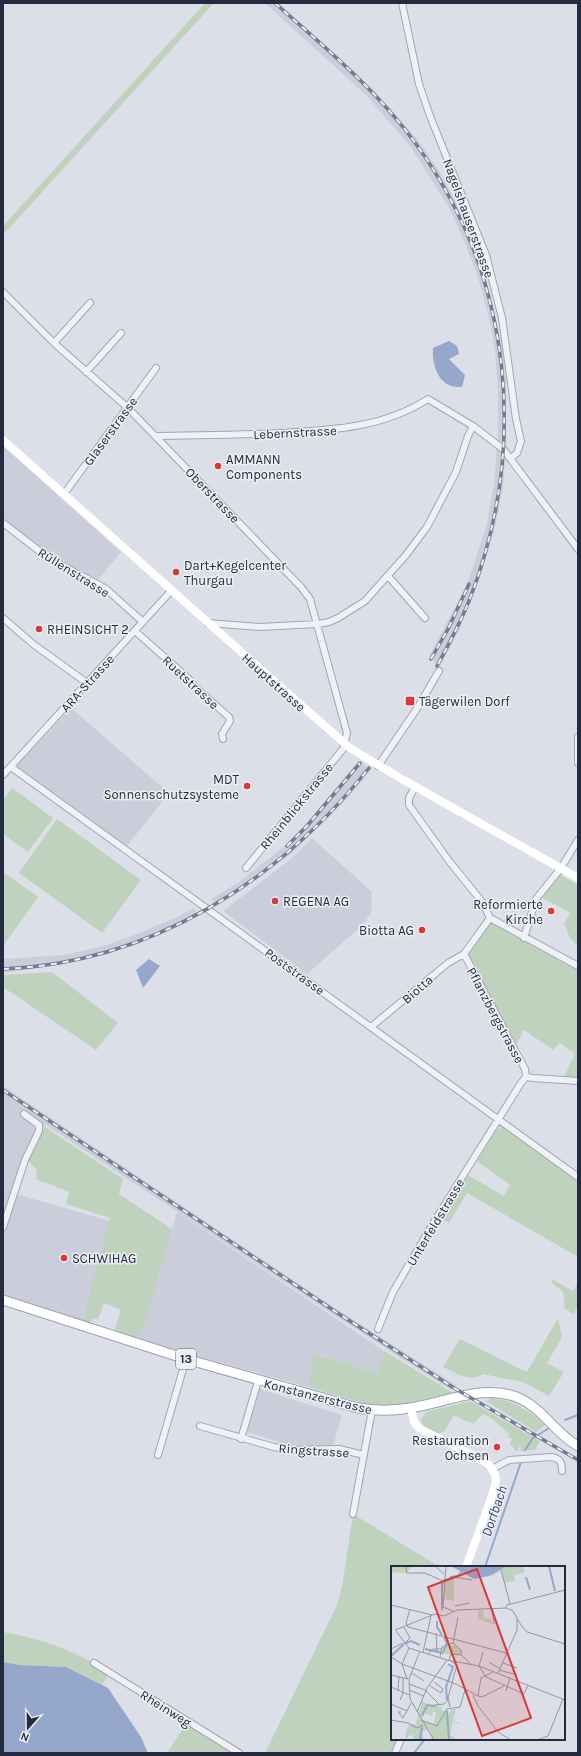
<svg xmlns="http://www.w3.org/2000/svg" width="581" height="1756" font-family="Karla,sans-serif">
<rect width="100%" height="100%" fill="#dddfe8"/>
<path fill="#cbceda" d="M265,3H279L373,89L418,140L440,172L457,204L484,270L502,347L506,383V441L503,489L495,527L479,581L459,630L439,668L429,656L466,587L486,527L494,484L498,431V390L495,351L489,317L477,274L463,238L449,208L411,147L366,95Z
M3,446L121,552L97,581L52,558L3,520Z
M71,708L169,793L127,846L16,766Z
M358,761L371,769L347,799L291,854L244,889L217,906L211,899L239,882L285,846L312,817Z
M312,838L372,892L371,914L359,928L307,974L223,911L291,859Z
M194,908L198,916L151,938L122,949L66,963L3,973V959L64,955L107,945L137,934L177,917Z
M3,1086L338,1310L457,1386L451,1390L334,1315L46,1125L27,1159L16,1194L110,1221L82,1322L3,1296Z
M177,1212L384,1351L378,1373L316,1354L308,1387L138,1340Z
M259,1389L342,1415L333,1446L295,1447L247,1432Z"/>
<path fill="#bfd2bd" d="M205,3H214L3,235V226Z
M12,788L53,818L28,852L3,834V800Z
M57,819L141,880L102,933L19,873Z
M3,872L38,897L3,946Z
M559,874L578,885V946L570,938L564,923L570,914L569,912L541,897Z
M490,918L521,939L578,970V1081H562L575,1054L560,1043L553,1050L524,1030L514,1048L464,954Z
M52,972L118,1023L96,1050L3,987V975Z
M503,1125L578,1182V1257L467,1193L449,1223L443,1220L445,1211L468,1175L504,1196L510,1185L477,1161L495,1131Z
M45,1127L123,1179L119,1194L172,1229L141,1334L136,1339L116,1333L115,1328L121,1310L104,1303L98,1319L94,1318L90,1323L82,1322L110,1218L66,1204L69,1192L36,1179L37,1170L28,1160Z
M552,1279L573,1291L578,1282V1307L574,1314L565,1309L563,1292L551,1282Z
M558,1318L562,1337L547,1363L564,1372L549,1396L523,1382L483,1374C470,1383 456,1373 443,1367L460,1339L527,1372Z
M384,1351L453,1393L402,1404L370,1405L308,1387L315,1354L378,1373Z
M491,1398C513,1400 529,1410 545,1425L536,1432L486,1401Z
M470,1401L540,1441L535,1450L520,1451L521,1447L520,1446L517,1452L510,1444L512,1439L508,1437L509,1434L491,1418L483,1414L474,1423L468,1422L454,1415L444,1432H442L439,1435C432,1431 422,1428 421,1419L426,1412Z
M353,1514L440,1567H392V1739H401L395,1753H265L337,1605L342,1587Z
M3,1632C40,1638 78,1652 110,1672L102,1685L66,1667L19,1665L3,1662Z
M186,1724L232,1753H167Z"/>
<path fill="#95a7cb" d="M449,341L457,346L459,354L449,359L465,375L462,387C459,387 453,387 449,385C436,379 432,361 433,348Z
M149,959L160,966L143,988L136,970Z
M3,1662L19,1665L66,1667L108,1688L141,1737L148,1753H3Z"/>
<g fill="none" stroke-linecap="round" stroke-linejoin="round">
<path stroke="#95a7cb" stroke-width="2" d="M565,1420L578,1415
M525,1450L533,1438L549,1428
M485,1567L521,1462
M414,1753L425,1739"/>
<g stroke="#a2a5b2" stroke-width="8">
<path id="street" d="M402,3L419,84L430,116L486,255L502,318L516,419L521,441L517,453L511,458
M3,292L54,343L128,408L301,587L310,599L347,733L343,749L246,868
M54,343L90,303
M86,372L121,333
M156,436C198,435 239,435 281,433C332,430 383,428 428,399L473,426L503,449L578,549
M64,494L156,368
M3,523L51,560L105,588L143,622
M388,576L425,618
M3,618L33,644L87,683
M208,623L259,627L318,624L329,622L338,618L365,601L406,555L427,527L456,472L468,436L473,426
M135,631L188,678L196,688L229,717L230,721L222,734L223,739
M578,737V763
M378,766L418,707L439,671
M11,767L578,1177
M3,775L171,591
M415,787L409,798V805L449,861L483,903L490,918
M490,918L464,954L525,1069L526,1077
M490,918L578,966
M524,938L536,899L561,868L578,840
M371,1027L448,963L464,954
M3,1227L25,1160L39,1131V1125L24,1114
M378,1329L393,1292L432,1225L521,1083L526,1077L533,1078L578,1081
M200,1426L274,1447L293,1450L339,1449L364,1455
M241,1439L258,1381
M158,1455L186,1359
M492,1469L509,1460L552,1457C560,1459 562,1462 562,1471
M353,1514L372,1410
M94,1663L239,1753
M395,1753L401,1739"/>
</g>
<g stroke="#9ba1b4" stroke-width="11">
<path id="primary" d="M3,1300L186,1359L358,1408C376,1411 392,1411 410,1408C446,1403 485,1382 521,1399C544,1410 556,1434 578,1446"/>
</g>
<use href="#street" stroke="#f0f1f6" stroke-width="6"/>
<path stroke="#fff" stroke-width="8" d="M3,440L276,683L350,748L400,778L578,878
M411,1408L414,1422L420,1429L477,1457L489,1465L495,1474L496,1481L492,1496L466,1567"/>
<use href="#primary" stroke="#fff" stroke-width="9"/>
<g stroke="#757c92" stroke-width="3.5">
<path id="rail" d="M275,3C324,47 377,90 416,144C513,278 529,448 469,601C460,623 449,644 437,666
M431,659L448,629L469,584
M287,846L307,826L360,763
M3,969C151,963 279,881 369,768
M3,1090L336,1312L454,1388L578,1460"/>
</g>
<use href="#rail" stroke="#eceff5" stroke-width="2" stroke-dasharray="6" stroke-linecap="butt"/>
</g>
<g fill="#d73838" stroke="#eceff5" stroke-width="1.5">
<circle cx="218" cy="466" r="4"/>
<circle cx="176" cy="572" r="4"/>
<circle cx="39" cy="629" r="4"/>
<rect x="405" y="696" width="10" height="10" rx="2"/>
<circle cx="247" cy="786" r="4"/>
<circle cx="275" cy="901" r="4"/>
<circle cx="551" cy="911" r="4"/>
<circle cx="422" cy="930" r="4"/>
<circle cx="64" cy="1258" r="4"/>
<circle cx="497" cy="1447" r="4"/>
</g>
<g text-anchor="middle" stroke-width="3" stroke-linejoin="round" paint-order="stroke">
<rect fill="#eceff5" stroke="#616676" stroke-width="1" x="176" y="1349" width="20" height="20" rx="3"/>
<g font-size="12" font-weight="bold" fill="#252b3f">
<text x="186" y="1363">13</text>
</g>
<g font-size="13" fill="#252b3f" stroke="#eceff5">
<text transform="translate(469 218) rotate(70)" y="5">Nagelshauserstrasse</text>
<text transform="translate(110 431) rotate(-54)" y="5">Glaserstrasse</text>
<text transform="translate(295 432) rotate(-3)" y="5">Lebernstrasse</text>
<text transform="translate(213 495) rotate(46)" y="5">Oberstrasse</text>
<text transform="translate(74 572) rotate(32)" y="5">Rüllenstrasse</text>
<text transform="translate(191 682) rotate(43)" y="5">Ruetstrasse</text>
<text transform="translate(274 682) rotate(42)" y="5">Hauptstrasse</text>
<text transform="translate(87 683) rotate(-48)" y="5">ARA-Strasse</text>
<text transform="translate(296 806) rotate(-51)" y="5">Rheinblickstrasse</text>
<text transform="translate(295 971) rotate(36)" y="5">Poststrasse</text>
<text transform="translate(417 989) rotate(-41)" y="5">Biotta</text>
<text transform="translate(496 1015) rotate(62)" y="5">Pflanzbergstrasse</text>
<text transform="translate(435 1222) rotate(-59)" y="5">Unterfeldstrasse</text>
<text transform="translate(318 1396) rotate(14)" y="5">Konstanzerstrasse</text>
<text transform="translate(314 1450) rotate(4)" y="5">Ringstrasse</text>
<text transform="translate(166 1708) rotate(32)" y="5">Rheinweg</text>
</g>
<g font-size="13" fill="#252b3f" stroke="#eceff5" text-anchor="start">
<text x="226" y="464">AMMANN<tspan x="226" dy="15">Components</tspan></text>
<text x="184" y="570">Dart+Kegelcenter<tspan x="184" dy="15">Thurgau</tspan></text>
<text x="47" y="634">RHEINSICHT 2</text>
<text x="419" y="706">Tägerwilen Dorf</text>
<text x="239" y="784" text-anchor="end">MDT<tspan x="239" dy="15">Sonnenschutzsysteme</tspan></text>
<text x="283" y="906">REGENA AG</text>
<text x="543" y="909" text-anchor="end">Reformierte<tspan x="543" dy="15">Kirche</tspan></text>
<text x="414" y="935" text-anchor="end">Biotta AG</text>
<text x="72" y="1263">SCHWIHAG</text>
<text x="489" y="1445" text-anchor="end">Restauration<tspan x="489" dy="15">Ochsen</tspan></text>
</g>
<g font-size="14" font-style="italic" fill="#2d4276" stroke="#eceff5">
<text transform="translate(494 1511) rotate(-71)" y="5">Dorfbach</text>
</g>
</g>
<g transform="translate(391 1566)">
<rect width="174" height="174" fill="#dddfe8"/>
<path d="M0,0H21L15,7L0,6ZM109,0H132L134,6L123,9L124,15L114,17L110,4L101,10L99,7ZM63,11V35L53,33L52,14ZM87,43L91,45L92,43L93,52L100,53L101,58L87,53ZM59,78V80L64,79L71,85L70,89L52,88L53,80ZM31,135L37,139L51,141L50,144L54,145L56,151L60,144L65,143L62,155L69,157V158L62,156L59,169L68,174H41L39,163L31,166L33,174H24L20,168L14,174L15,165L19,158H25ZM42,146H45L43,158L30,154L33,147L41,150Z" fill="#bfd2bd" fill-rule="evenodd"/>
<path d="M60,0H116L98,10L83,13Z" fill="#95a7cb"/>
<path fill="none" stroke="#95a7cb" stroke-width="2" d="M74,0H93M158,0L164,25M59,11L67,10L71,5M135,11L139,24M51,44V15M46,55V61L51,69M15,77L20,75L29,79M34,83L52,87M52,86L56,77L53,71M0,90L13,78M56,134L55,121L62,101L57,98M56,145L58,174M31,150L36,139L45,140M29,174L31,161"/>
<path fill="none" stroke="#9397a4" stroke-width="1" d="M15,0L16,7H34L52,15M44,0L53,8M55,0L52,41L62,45M110,4L119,38M52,14L62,11L81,14M0,39L41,49M64,40L79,37M114,42L116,39L174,24M19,43L15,57L17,61L115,87M101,43L103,58M4,64L44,48L53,50L66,44L116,42L122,45L130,59L136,66L174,78M5,65L18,82L56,94L88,100L174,134M45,67L46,86M62,77L71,85L70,89M13,78L19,72L13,61M0,83L12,77M29,85L18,113L19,133L43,174M32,86L40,50M92,86L88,100L95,111L133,128L137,119M37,88L42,83H51M0,91L11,98L65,118L87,130L91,131L113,120M49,91L51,81L62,77L67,51M58,94L60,88L70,89L80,98M60,95L65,99L73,122M98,96L109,103M112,97L126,102M108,104L126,109M21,107L33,115M107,107L126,64V53M0,109L17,113M16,113L11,98L18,82M18,118L34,124L48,138M39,120L50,127L52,123L43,116M0,121L18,129M18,124L33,130M7,125L8,110M115,125L119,112M82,129L87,140L107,166L120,174M87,130L90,112L102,106M9,134L12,127V112M0,138L16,145L20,137M44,139L53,138L57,134M59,141L57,132L65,102M10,146H7L12,152L16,145M26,146L36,122L56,94M0,154L17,157L26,162L32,159M30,154L46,160L56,143L69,141L74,124M146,174L157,170L172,133"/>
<path fill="#d73838" fill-opacity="0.15" stroke="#d73838" stroke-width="2" d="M86,3L140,152L91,170L37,21Z"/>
<rect width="174" height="174" fill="none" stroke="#252b3f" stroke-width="2"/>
</g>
<rect width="581" height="1756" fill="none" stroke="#252b3f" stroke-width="8"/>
<g transform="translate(28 1728) rotate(200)" stroke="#eceff5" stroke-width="3" paint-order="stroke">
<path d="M0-3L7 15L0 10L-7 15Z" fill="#252b3f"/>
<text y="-6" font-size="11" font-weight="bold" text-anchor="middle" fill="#252b3f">N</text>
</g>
</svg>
